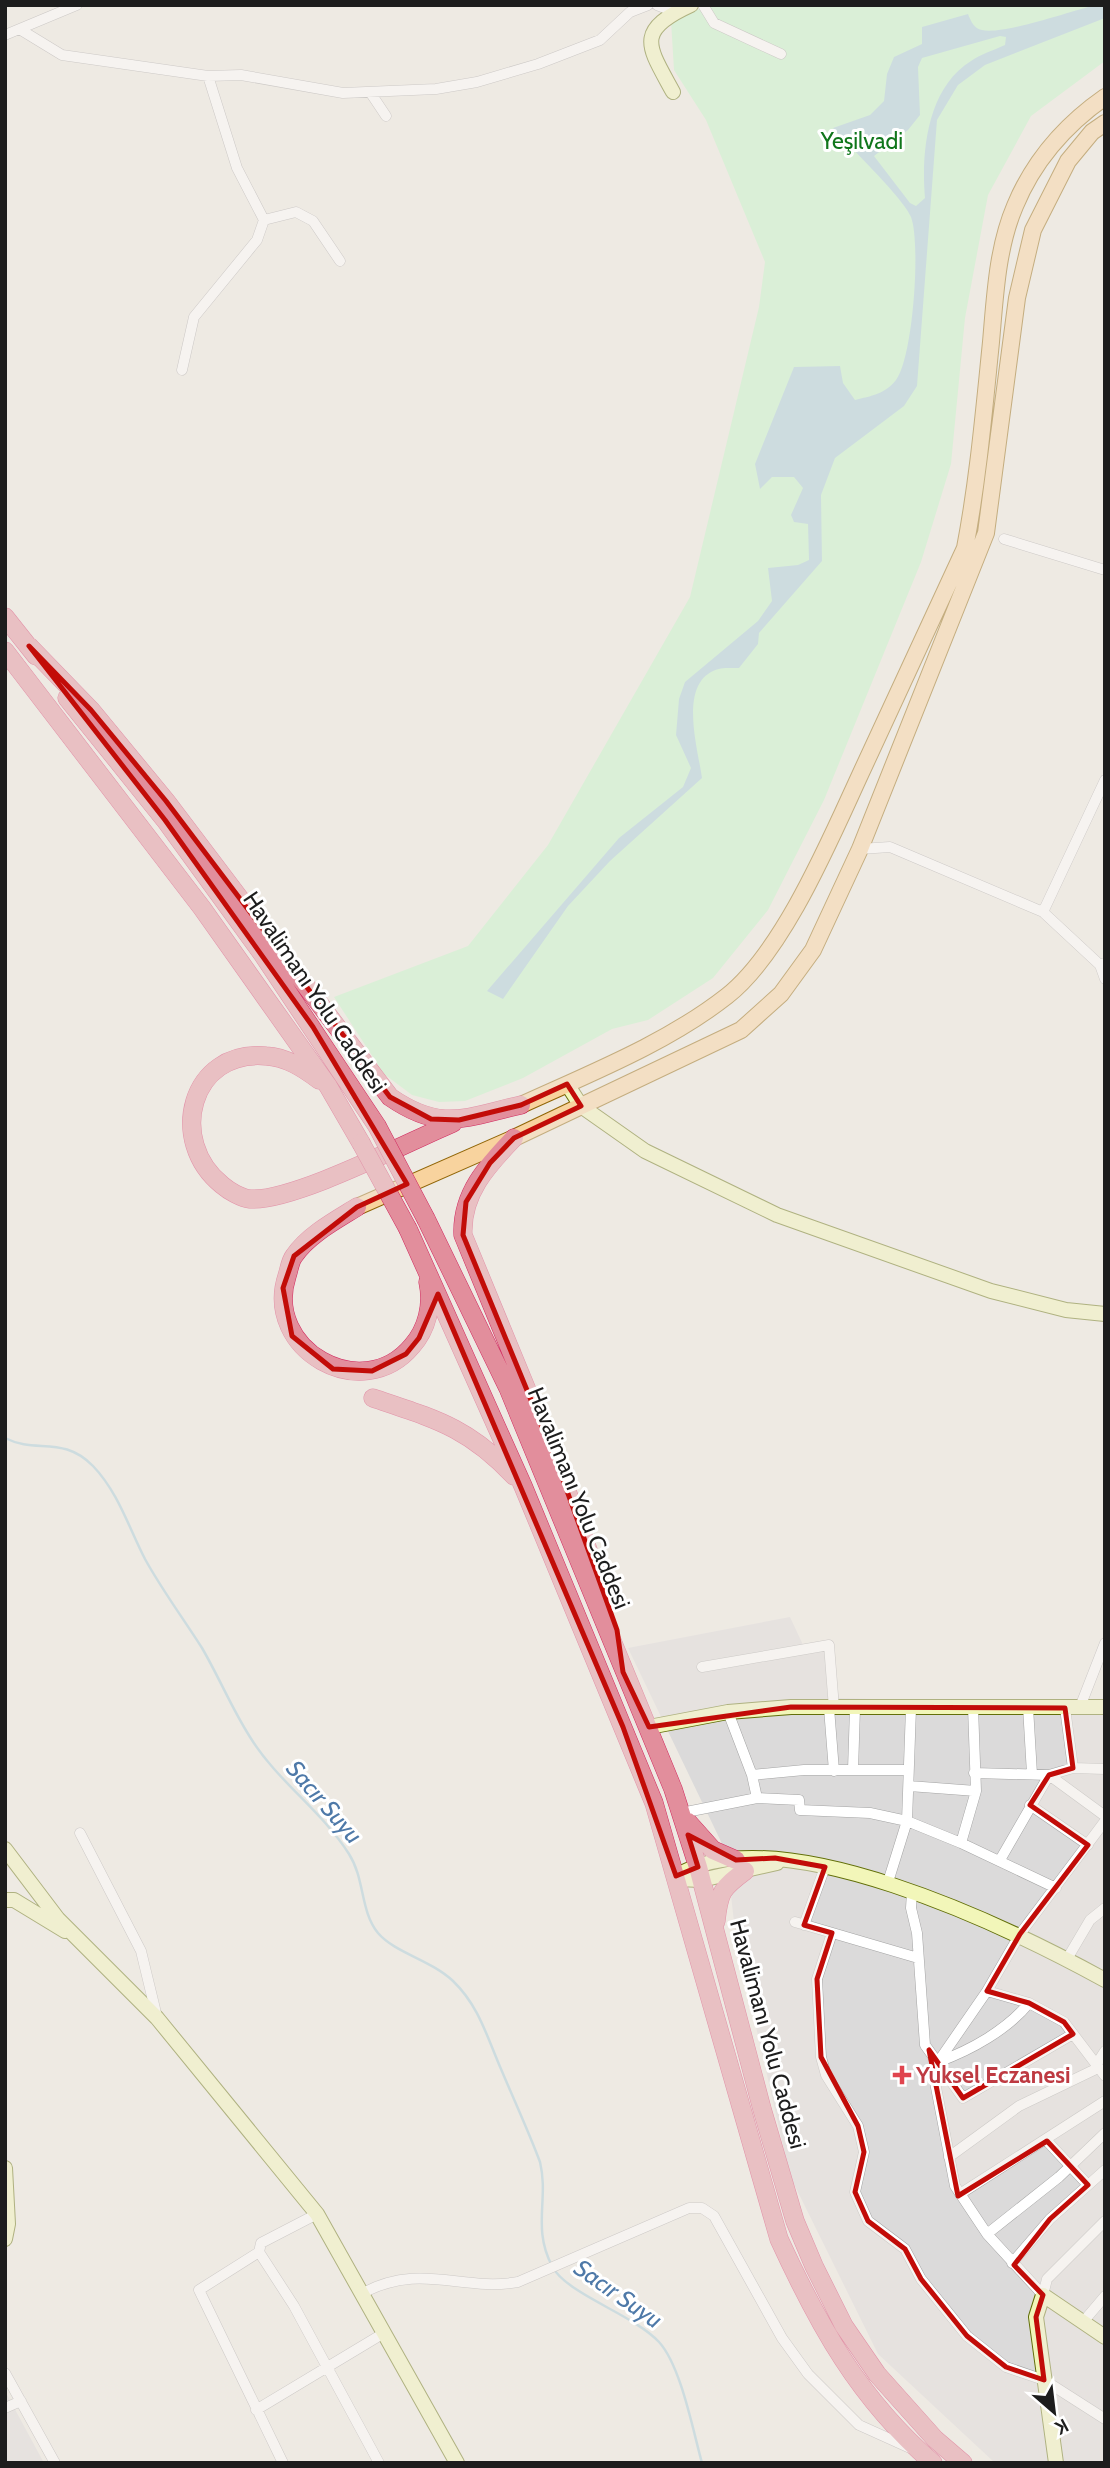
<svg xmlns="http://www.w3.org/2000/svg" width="1110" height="2468" font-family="Cabin,sans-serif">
<rect width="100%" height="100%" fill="#eeeae3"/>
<path fill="#dbdada" d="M790,1617L804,1647L828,1641L839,1698L1105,1706V2463H995L878,2354L790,2176L736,1939L726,1852L628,1648Z
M5,2391L44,2463H5Z"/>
<path fill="#c1f7c7" d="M709,5H1105V61L1031,116L988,195L965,318L951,464L921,562L824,800L768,910L713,978L648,1020L612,1029L523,1078L465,1101L439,1102L412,1095L384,1074L334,997L468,946L548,845L690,597L759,307L765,262L706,120L674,70L671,21Z"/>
<path fill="#a5cdda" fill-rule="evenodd" d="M1096,5H1105V18L985,65L958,85L937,120L917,386L904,406L835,458L821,495L822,561L759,633L758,644L739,668C731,668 720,667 713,671C679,687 698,749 702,778L610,861L568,906L503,999L487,991L619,838L683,787L691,768L676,735L679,699L685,682L758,621L772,601L768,568L798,565L809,560L808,524L794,522L791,515L803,488L794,477H772L760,489L755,464L794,367L840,366L843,383L855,400C871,396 885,394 896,380C913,358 921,244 911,217C905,200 848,145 833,128L870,115L884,101L887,74L894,57L922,44V27L968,14C971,21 974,29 982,30C1003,35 1071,11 1096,5ZM1000,36L1006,37L1005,45C994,50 981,54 971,61C927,88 921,153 925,198L916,206L910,203L874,156L908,130L920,115L918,67L922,58Z"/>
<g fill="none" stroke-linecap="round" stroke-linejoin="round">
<path stroke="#a5cdda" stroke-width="2.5" d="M5,1438C36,1454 63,1435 93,1466C118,1492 129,1528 145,1559C162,1590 183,1618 202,1648C219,1677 232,1709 250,1737C277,1781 322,1811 349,1854C365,1879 360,1911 378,1933C395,1953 431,1960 453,1981C479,2006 487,2037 501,2069C514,2100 528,2130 540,2162C549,2199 532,2228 552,2266C566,2294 633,2314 659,2342C681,2366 693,2431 702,2463"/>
<g stroke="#a4a4a4" stroke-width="11">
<path id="street" d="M657,5L675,12
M703,5L714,23L781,54
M21,30L62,55L208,76L241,75L343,93L436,89L477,82L538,64L600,40L630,12L648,5
M5,35L77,5
M370,92L386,116
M264,220L296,212L313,221L340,261
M182,370L194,317L257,240L264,220L237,168L208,76
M1004,539L1105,570
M860,849L890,847L1043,912L1100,965
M1043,912L1105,780
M1105,963L1100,965L1105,979
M702,1667L829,1645L834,1708
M1028,1707L1032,1774
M1080,1707L1105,1643
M829,1708L834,1771
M1065,1708L1073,1768
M853,1770L855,1708
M974,1773L1049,1775L1073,1768L1105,1769
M752,1775L804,1770H907
M909,1786L976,1791
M757,1798L799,1800L800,1810L870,1813L907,1821L911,1708
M1030,1805L1088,1845
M681,1813L757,1798L752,1775L728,1712
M1105,1821L1020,1934L987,1991L938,2062L934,2077L955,2186L987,2234L1043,2295L1047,2279L1105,2221
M80,1833L141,1951L157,2017
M961,1843L1056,1888
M1000,1860L1049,1775L1105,1816
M888,1882L907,1821L961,1843L976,1791L973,1707
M912,1892L911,1908L917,1933L925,2045L963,2098L1073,2034
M795,1922L918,1958
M804,1925L825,1867
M832,1933L817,1979L821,2057L826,2075L858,2126L864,2152L855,2192L868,2221L905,2249L921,2279L967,2336L1006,2367L1044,2380L1105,2419
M1067,1959L1090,1920L1105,1908
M987,1991L1029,2003L1064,2022L1105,2076
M938,2062C971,2050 1007,2030 1029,2003
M1096,2065L1105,2051
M1047,2141L1088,2185
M949,2157L1019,2106L1098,2068
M960,2194L1105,2101
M987,2234L1059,2177L1105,2133
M259,2252L294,2306L379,2463
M1012,2263L1050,2219L1105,2170
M363,2293C421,2262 462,2292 518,2282L689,2208H702L714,2216L782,2338L808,2374L859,2425L910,2448
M1083,2322L1105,2296
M5,2373L55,2463
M5,2408L21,2401
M256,2410L384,2333
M283,2463L199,2290L259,2252L261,2243L317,2214"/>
</g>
<g stroke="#626f09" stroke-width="16">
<path id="secondary" d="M673,92C648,46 634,31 691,5
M567,1084L581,1106L645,1151L777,1215L991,1291L1066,1310L1105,1314
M649,1727L728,1712L791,1707H1105
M5,1849L58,1919L157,2018L317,2214L457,2463
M676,1876C778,1814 1010,1928 1105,1980
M677,1879L701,1880L777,1863
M5,1900H14L65,1931
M5,2168L8,2224L5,2239
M1056,2463L1036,2317L1043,2295L1105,2337"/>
</g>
<g stroke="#906506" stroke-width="18">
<path id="primary" d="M521,1105C591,1073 667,1043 727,996C783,952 830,840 860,775C895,699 930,624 965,548C978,480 984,411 991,342C995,297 997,248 1015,206C1034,160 1065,125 1105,97
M357,1207L514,1138L741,1030L781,994L813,950L860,849L986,533L1017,298L1033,230L1068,161L1092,132L1105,123"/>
</g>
<g stroke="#d12b60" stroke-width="19">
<path id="highway" d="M5,617L36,656
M29,646L91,710L166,801L390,1097C442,1133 466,1117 521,1105
M5,651L202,908L328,1086L361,1143
M67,698L165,820L263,955L377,1126
M319,1080C303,1068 286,1057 266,1056C190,1049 167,1141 222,1185C229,1191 241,1198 250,1199C293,1202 408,1142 453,1123
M514,1138C487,1166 461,1194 463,1235L557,1463L598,1578
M357,1207C336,1220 308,1235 294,1256C290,1261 289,1270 287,1276C263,1349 362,1406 412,1346C427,1329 433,1305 428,1282
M426,1219L508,1388L673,1789L698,1867L762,2109L795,2221L814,2266L844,2326L877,2374L935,2439L963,2463
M408,1229L523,1486L654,1803L779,2239C819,2326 859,2399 933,2463
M373,1398C435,1419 468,1427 514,1476
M688,1822L713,1850L736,1860
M716,1921C719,1892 722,1888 745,1871"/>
</g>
<use href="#street" stroke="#fff" stroke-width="10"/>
<use href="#secondary" stroke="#f2f6b9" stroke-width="14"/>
<use href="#primary" stroke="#f8d39e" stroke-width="16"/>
<use href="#highway" stroke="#e28e9c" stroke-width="18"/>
<g stroke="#d12b60" stroke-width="19" stroke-linecap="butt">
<path id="highway-bridge" d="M377,1126L426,1219
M361,1143L408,1229"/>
</g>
<use href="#highway-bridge" stroke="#e28e9c" stroke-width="18"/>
</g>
<path d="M0 0H1110V2468H0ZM29,646L91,710L166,801L390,1097L431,1119L459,1120L521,1105L567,1084L581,1106L514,1138L490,1163L466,1202L463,1235L557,1463L617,1630L623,1672L649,1727L791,1707L1065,1708L1073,1768L1049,1775L1030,1805L1088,1845L1020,1934L987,1991L1029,2003L1064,2022L1073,2034L963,2098L929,2050L958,2196L1047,2141L1088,2185L1050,2219L1014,2265L1043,2295L1036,2317L1044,2380L1006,2367L967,2336L921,2279L905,2249L868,2221L855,2192L864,2152L858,2126L821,2057L817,1979L832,1933L804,1925L825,1867L775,1858L736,1860L688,1835L698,1867L676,1876L623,1727L438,1294L419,1338L406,1354L372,1371L333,1369L292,1336L283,1288L294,1256L357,1207L407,1184L313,1027L165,820Z" fill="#eeeae3" fill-opacity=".55" fill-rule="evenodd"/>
<path fill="none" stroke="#c20c08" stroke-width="5" stroke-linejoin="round" d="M29,646L91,710L166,801L390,1097L431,1119L459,1120L521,1105L567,1084L581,1106L514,1138L490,1163L466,1202L463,1235L557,1463L617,1630L623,1672L649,1727L791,1707L1065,1708L1073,1768L1049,1775L1030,1805L1088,1845L1020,1934L987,1991L1029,2003L1064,2022L1073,2034L963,2098L929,2050L958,2196L1047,2141L1088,2185L1050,2219L1014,2265L1043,2295L1036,2317L1044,2380L1006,2367L967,2336L921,2279L905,2249L868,2221L855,2192L864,2152L858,2126L821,2057L817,1979L832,1933L804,1925L825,1867L775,1858L736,1860L688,1835L698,1867L676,1876L623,1727L438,1294L419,1338L406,1354L372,1371L333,1369L292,1336L283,1288L294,1256L357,1207L407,1184L313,1027L165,820Z"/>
<path fill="#e0444e" stroke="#fff" stroke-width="2.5" d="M898.5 2064.5h7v7h7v7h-7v7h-7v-7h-7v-7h7z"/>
<g text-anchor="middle" stroke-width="6" stroke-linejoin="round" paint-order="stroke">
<g font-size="23" fill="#10761b" stroke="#fff">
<text x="862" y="149">Yeşilvadi</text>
</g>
<g font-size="23" fill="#1d1d1d" stroke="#fff">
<text transform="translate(315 992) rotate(56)" y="8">Havalimanı Yolu Caddesi</text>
<text transform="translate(579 1498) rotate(68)" y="8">Havalimanı Yolu Caddesi</text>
<text transform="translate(768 2034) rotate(75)" y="8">Havalimanı Yolu Caddesi</text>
</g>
<g font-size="23" font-weight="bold" fill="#be3a42" stroke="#fff" text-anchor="start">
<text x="916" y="2083">Yuksel Eczanesi</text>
</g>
<g font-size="24" font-style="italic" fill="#4e79a8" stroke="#fff">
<text transform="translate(324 1802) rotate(49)" y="8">Sacır Suyu</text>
<text transform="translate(618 2294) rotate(35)" y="8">Sacır Suyu</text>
</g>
</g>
<rect width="1110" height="2468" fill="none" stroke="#1d1d1d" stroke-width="14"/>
<g transform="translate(1054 2412) rotate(152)" stroke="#ffffff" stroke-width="5" paint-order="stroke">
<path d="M0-5L12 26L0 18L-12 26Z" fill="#1d1d1d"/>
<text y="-10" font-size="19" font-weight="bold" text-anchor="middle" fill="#1d1d1d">K</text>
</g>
</svg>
